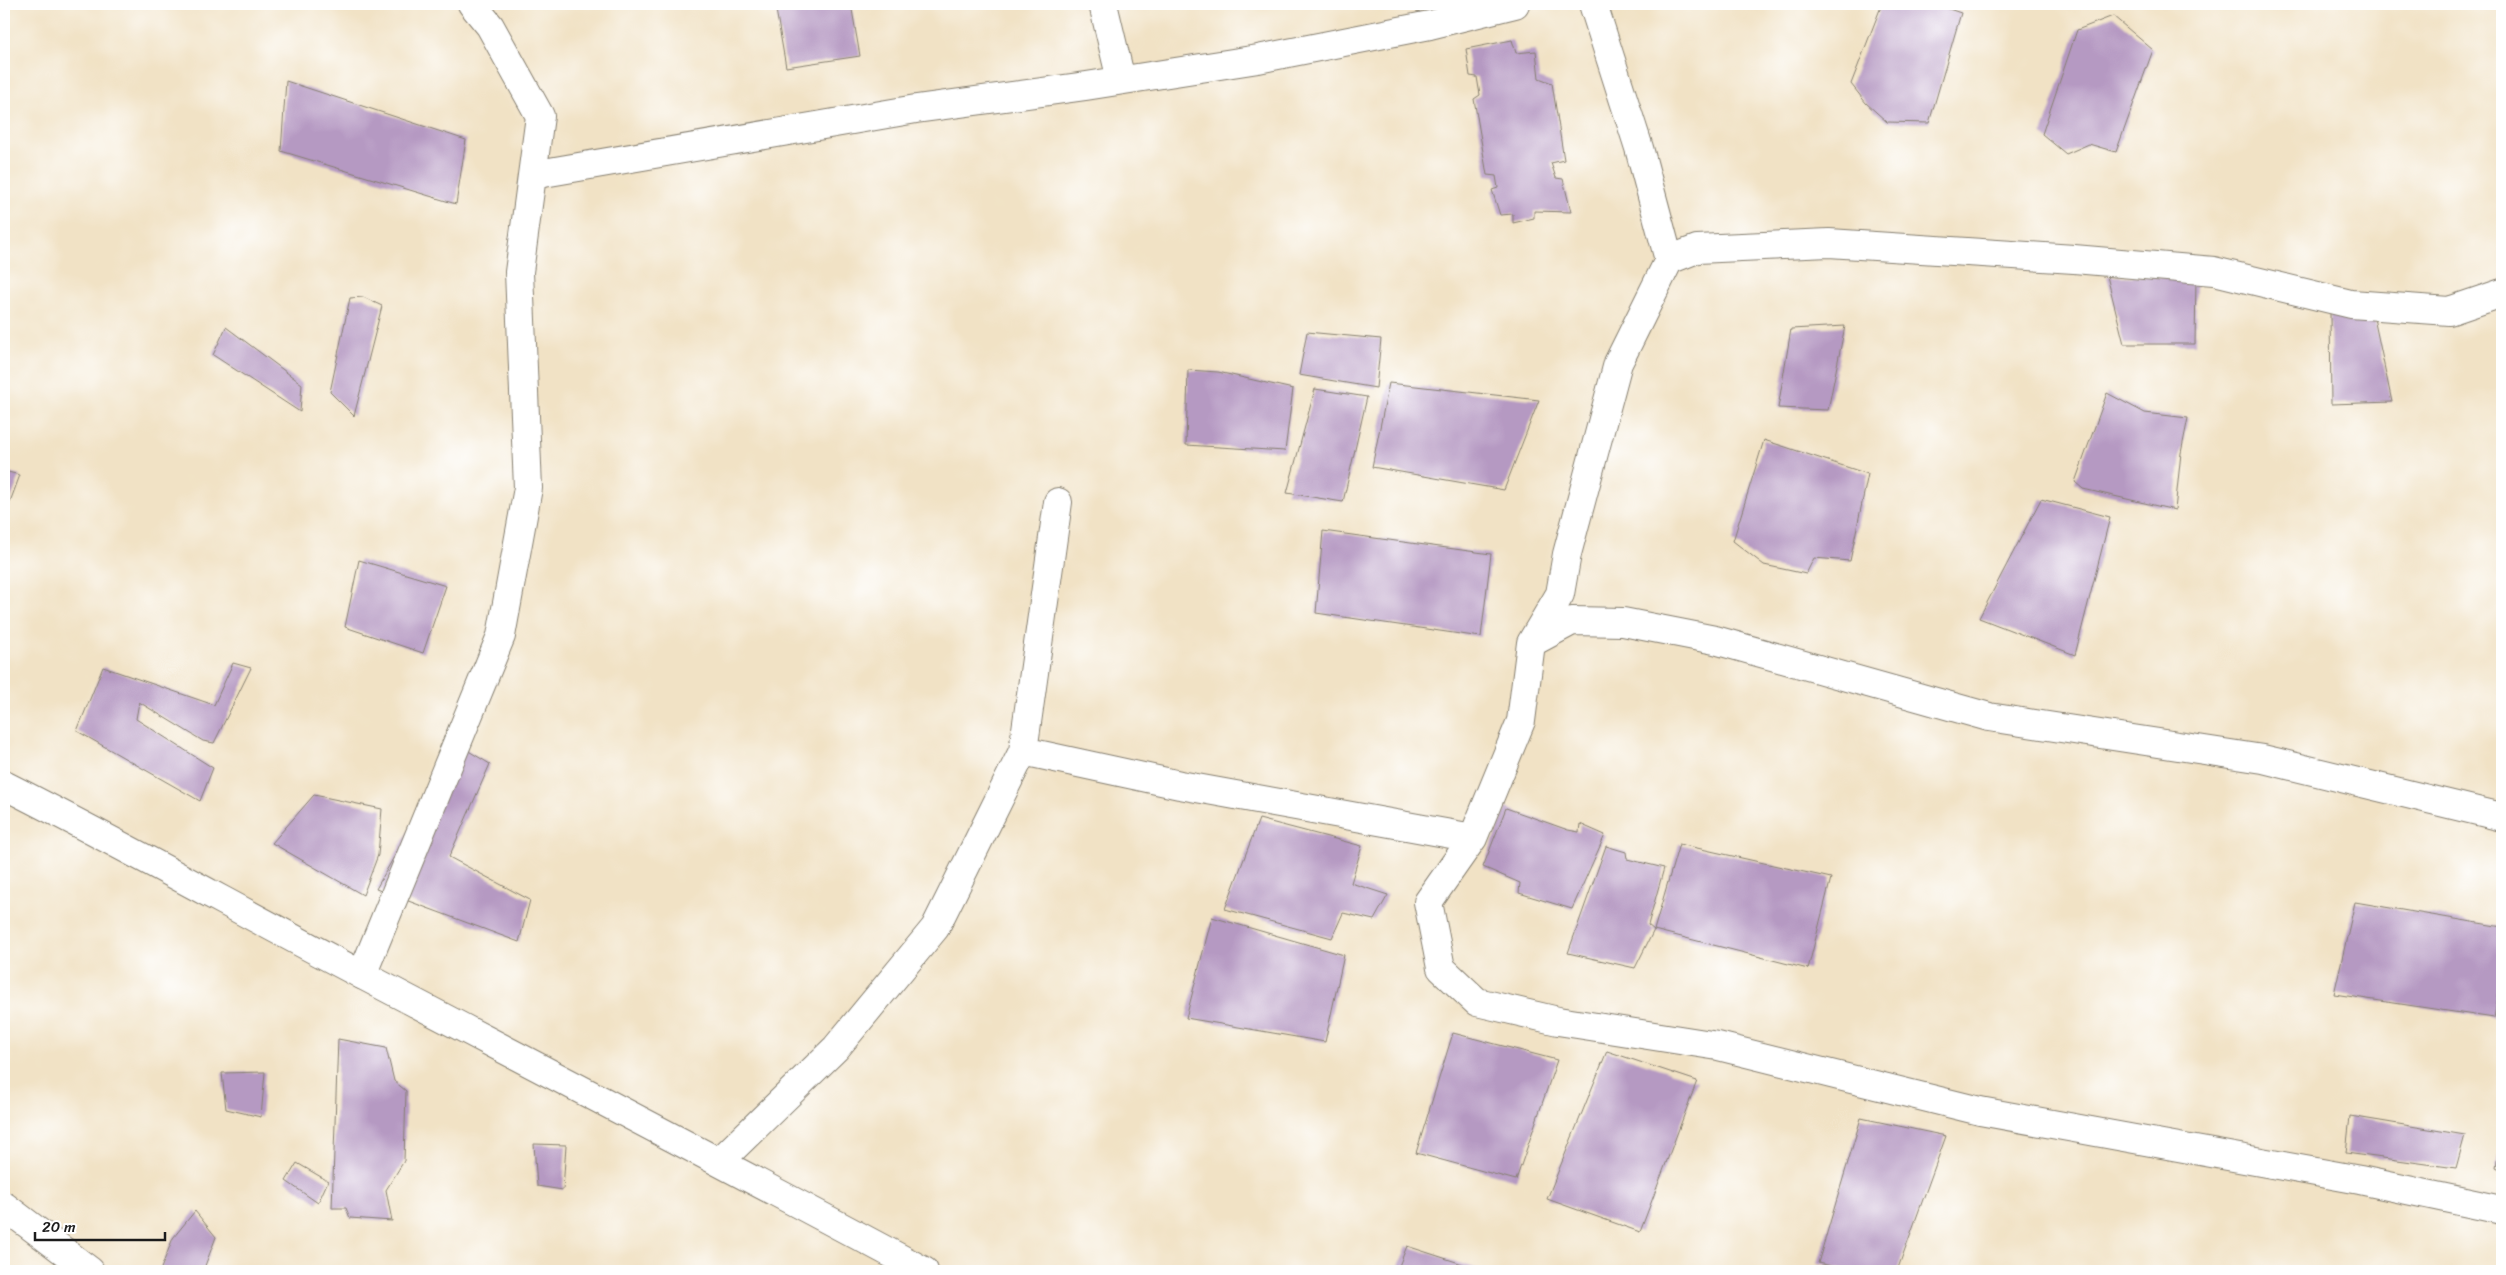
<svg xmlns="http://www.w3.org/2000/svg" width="2506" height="1275" font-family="Sriracha,sans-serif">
<rect width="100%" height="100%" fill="#fff"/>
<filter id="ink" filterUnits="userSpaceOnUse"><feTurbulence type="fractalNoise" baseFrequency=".02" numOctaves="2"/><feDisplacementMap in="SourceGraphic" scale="10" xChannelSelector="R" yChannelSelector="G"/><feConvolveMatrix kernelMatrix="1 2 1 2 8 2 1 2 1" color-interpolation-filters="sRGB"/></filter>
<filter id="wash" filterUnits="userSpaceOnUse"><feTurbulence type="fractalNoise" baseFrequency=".0096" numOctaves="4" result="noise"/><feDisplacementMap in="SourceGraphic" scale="20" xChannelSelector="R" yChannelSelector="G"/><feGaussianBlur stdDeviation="1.12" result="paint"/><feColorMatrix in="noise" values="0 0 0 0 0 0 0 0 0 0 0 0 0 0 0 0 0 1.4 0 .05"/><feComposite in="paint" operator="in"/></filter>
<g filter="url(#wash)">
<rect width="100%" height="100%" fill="#f1e2c5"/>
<g id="blocks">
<path fill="#b599c2" d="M775,4H851L860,56L786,67Z
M1882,4H1934L1961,13L1929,123L1887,122L1866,103L1851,84Z
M2113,16L2153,50L2116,152L2089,144L2066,154L2042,134L2077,30Z
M1512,40L1516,53L1536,51L1539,78L1552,83L1564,160L1551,163L1556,178L1563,179L1571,212L1534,211V218L1513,223V214L1500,215L1492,190L1498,188L1496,176L1487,175L1474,99L1480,95L1477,77L1470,76L1466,49Z
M286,81L466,140L456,204L281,151Z
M2107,276L2196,277L2195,344H2124Z
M363,297L382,306L354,416L330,392L350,298Z
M2330,313L2374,318L2392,402L2331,404Z
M1845,326L1828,410L1778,408L1791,329Z
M226,327L302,384L300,412L213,355Z
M1307,332L1381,339L1376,388L1299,375Z
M1188,370L1218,372L1293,389L1285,451L1186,445Z
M1389,383L1539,400L1504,490L1372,467Z
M1315,389L1367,397L1343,502L1287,493Z
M2107,393L2145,413L2188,418L2181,453L2175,510L2083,489L2075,482Z
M1764,440L1868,474L1850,561L1814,558L1806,574L1764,565L1733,541Z
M4,471L20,475L4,518Z
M2041,499L2110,517L2075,655L1979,618Z
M1323,531L1491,554L1481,637L1316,613Z
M359,560L446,586L423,653L345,627Z
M233,663L251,668L214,743L203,741L139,702L136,719L213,768L200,801L77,731L103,667L214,705Z
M457,744L490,764L449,857L530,900L519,942L376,889Z
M314,795L382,809L378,855L363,895L272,843Z
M1506,808L1568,830L1579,832L1580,824L1605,835L1572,909L1519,893L1520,883L1483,867Z
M1259,819L1362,846L1351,883L1388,895L1374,920L1343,913L1332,938L1225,909Z
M1679,844L1831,878L1808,969L1654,930Z
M1606,846L1626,852L1627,859L1664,868L1648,925L1654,930L1635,968L1568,953Z
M2355,902L2502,927V975L2494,1018L2334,994Z
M1212,917L1344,955L1325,1042L1186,1018Z
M1453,1033L1557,1060L1516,1180L1416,1153Z
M338,1039L386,1048L394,1081L406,1091L404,1161L386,1190L392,1221L350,1218L346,1208H332Z
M1607,1051L1697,1081L1640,1232L1547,1199Z
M265,1072L261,1117L226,1109L222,1073Z
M2350,1116L2465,1135L2456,1168L2346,1153Z
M1861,1118L1946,1136L1897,1271H1853L1818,1263Z
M2501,1136H2502V1170L2496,1167Z
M534,1144L566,1145L563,1190L537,1186Z
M297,1163L328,1181L318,1203L286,1181Z
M195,1211L216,1237L203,1271H160L173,1238Z
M1407,1246L1484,1271H1397Z"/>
</g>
</g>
<g filter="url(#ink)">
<use href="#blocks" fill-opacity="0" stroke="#867f70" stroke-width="1"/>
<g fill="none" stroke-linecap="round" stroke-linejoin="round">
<g stroke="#867f70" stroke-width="30">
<path id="minor" d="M1103,4L1121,80
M532,175L916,109L1086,86L1258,59L1430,25L1515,4
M1669,260L1697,249L1829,243L2074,259L2214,271L2351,304L2449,311L2502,293
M1531,643L1560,594L1567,554L1618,363L1669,260L1639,148L1593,4
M1023,751L1180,785L1473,838
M2502,817L2263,759L1989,717L1715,640L1623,622L1572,621L1531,643L1521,721L1473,838L1428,902L1441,968L1477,1002L1558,1021L1718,1046L1980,1111L2360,1180L2502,1210
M362,975L501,636L528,488L519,272L540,116L490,26L472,4
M720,1161L836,1048L935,928L1023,751L1058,502
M4,1206L90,1271"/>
</g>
<g stroke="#867f70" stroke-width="30">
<path id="secondary" d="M4,785C125,846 244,913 364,976C551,1074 738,1171 924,1271"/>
</g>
<use href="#minor" stroke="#fff" stroke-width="28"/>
<use href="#secondary" stroke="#fff" stroke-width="28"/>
</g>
</g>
<rect width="2506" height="1275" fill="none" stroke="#fff" stroke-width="20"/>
<path d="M35 1232v8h130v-8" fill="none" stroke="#1c1c1c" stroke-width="2.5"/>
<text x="42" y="1232" font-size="15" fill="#1c1c1c" stroke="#ffffff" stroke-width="4" paint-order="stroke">20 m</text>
</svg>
